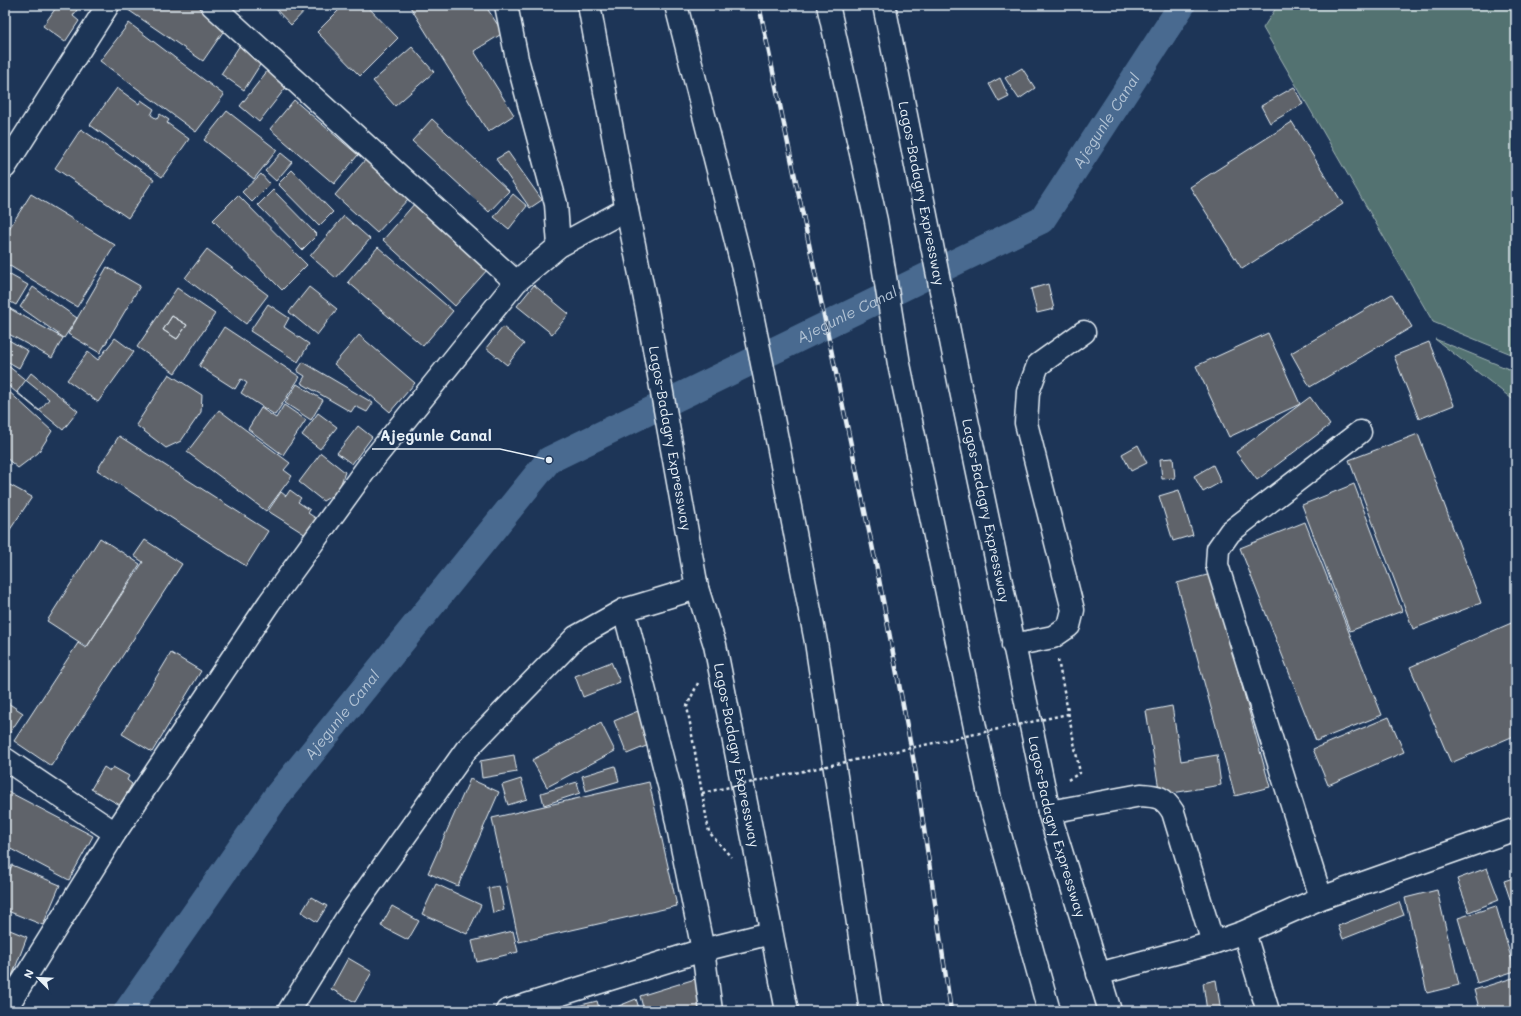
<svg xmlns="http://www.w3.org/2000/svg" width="1521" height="1016" font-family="Mali,sans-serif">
<rect width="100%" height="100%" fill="#1d3557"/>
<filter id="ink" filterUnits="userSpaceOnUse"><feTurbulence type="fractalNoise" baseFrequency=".025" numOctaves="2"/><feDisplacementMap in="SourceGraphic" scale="8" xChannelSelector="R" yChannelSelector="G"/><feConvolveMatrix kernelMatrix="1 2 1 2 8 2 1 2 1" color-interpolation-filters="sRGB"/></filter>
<g filter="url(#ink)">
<path fill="#537271" stroke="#9eb2b4" d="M1278,5H1516V356L1433,322L1263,28Z
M1435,339L1516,372V402Z"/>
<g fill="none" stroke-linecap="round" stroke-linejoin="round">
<path stroke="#4a6b90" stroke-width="27" id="s1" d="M127,1011L276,797L549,460L1042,220L1182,5"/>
</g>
<path fill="#5f646a" stroke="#e8f1f8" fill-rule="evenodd" d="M58,5H80L73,16L79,21L65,42L43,26Z
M121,5H196L227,26L203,61Z
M272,5H310L291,25Z
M344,5H366L398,38L360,76L317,32Z
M409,5H485L503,33L474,51L514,115L488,132Z
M966,5H1023L966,8Z
M129,23L224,95L196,132L100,61Z
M242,42L265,57L244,90L221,74Z
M412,47L434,72L395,106L373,81Z
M1022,68L1035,88L1019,99L1005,78Z
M268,70L287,86L259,122L240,106Z
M1000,78L1009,97L999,102L989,84Z
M1294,87L1303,104L1270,123L1261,106Z
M117,88L139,104L141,100L154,109L151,115L157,119L160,114L169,120L167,123L189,139L162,177L90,125Z
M294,100L358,155L334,184L270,129Z
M227,111L277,150L254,179L204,140Z
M432,119L509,191L489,212L412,141Z
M1292,122L1343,204L1242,269L1190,187Z
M81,129L154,179L128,218L55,168Z
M508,152L542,200L530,208L496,159Z
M281,153L292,162L276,181L265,171Z
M366,159L409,198L377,233L335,195Z
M292,170L333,212L319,226L278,184Z
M261,174L270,184L252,202L242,192Z
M273,190L317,235L302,250L258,205Z
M31,194L115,245L77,307L5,263V235Z
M513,194L527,206L509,229L494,217Z
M238,195L307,265L282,290L213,220Z
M415,203L488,269L455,306L383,240Z
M344,216L370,239L336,278L310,256Z
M378,247L453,311L423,346L348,282Z
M207,249L268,295L246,324L185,278Z
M107,267L140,286L100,353L68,334Z
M5,272L28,285L16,305L5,299Z
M1048,284L1054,309L1037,313L1031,289Z
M534,285L569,314L552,334L517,306Z
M33,287L77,318L64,338L20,307Z
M309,287L337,309L317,335L289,312Z
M177,288L215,314L175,373L137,347ZM172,316L187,325L177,339L163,330Z
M1392,294L1412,327L1310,387L1291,353Z
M268,304L289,318L284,327L309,344L298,362L250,331Z
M5,306L63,338L52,358L5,332Z
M172,316L187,325L177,339L163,330Z
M224,327L300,377L275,415L241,393L247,383L241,379L235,389L199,366Z
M503,327L524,344L507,365L486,348Z
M1268,333L1300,404L1229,437L1196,366Z
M359,335L415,383L390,412L334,364Z
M5,338L28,351L19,368L5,360Z
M115,338L134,352L98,402L67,380L88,352L98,360Z
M1429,342L1454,405L1419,419L1394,356Z
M303,362L373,403L367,412L355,406L351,412L301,383L305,376L297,371Z
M7,365L49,399L39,411L5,383V367Z
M31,373L78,411L63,430L17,392Z
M169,374L202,395L201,412L181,441L166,448L136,425Z
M297,384L323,400L311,420L285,403Z
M5,388L52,431L38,453L18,468L5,457Z
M1310,397L1330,425L1257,480L1236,452Z
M284,405L306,420L283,455L248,429L261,408L276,418Z
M219,410L290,463L284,470L292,476L266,511L187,452Z
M318,413L337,427L320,449L302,435Z
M358,426L372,437L352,464L337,453Z
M1418,434L1481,603L1413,629L1349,460Z
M119,436L268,531L246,566L97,470Z
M1138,445L1147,463L1131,471L1122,454Z
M321,453L345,472L338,492L323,501L299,482Z
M1173,458L1175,478L1162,479L1160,459Z
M1213,465L1221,482L1203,492L1194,476Z
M8,484L32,497L5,537V490Z
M1354,484L1402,611L1350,631L1302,505Z
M290,490L301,498L298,502L310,510L308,513L317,519L306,535L268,511L281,492L286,496Z
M1179,490L1193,535L1173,541L1159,496Z
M1305,522L1382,715L1316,741L1240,548Z
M100,538L140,564L87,647L47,621Z
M145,540L182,564L51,766L14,741L78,643L86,648L143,562L134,556Z
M1211,574L1270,787L1235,796L1177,583Z
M1516,621V735L1451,763L1410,667Z
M171,653L201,671L152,752L122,734Z
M611,662L620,682L583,697L575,676Z
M5,701L23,713L5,740Z
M1172,706L1181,761L1217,755L1221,785L1160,795L1146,711Z
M638,711L651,744L627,754L614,721Z
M1389,717L1404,752L1328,785L1313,749Z
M601,723L615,751L547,787L532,760Z
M514,755L517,772L482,778L480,761Z
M615,766L619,781L586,791L582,776Z
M104,767L110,771L113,767L129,776L127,780L132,784L120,805L91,789Z
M470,779L499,792L458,886L428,873Z
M521,779L527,799L508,805L502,785Z
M577,782L580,793L544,805L541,793Z
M649,782L677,906L519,942L492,818Z
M7,791L93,836L69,880L5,846V795Z
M12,865L60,885L43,925L5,910V883Z
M1487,868L1499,900L1469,912L1457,879Z
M1516,877V917L1504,881Z
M436,884L481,905L467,934L422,914Z
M499,886L504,910L493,913L488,888Z
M1437,890L1459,985L1427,993L1405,898Z
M311,897L327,906L317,922L302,912Z
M1399,902L1404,915L1343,939L1338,926Z
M392,906L419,921L408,940L381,926Z
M1496,906L1515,971L1477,983L1458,918Z
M5,928L27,937L9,984L5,982Z
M513,931L518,952L477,962L472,941Z
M348,958L372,972L355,1002L331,989Z
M1516,977V1011H1480L1474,990Z
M695,979L705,1011H644L640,996Z
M1216,980L1221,1011H1207L1203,983Z
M636,999L640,1011H609V1010Z
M597,1001L600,1011H557Z"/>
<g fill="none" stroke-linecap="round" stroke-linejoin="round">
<g stroke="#e8f1f8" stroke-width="25">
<path id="minor" d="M212,5L516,282
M5,167L108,5
M559,246L627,209
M624,610L671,793L703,950L711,1011
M1013,645L1053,637L1069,626L1073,610L1026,423L1028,392L1038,365L1084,332
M5,759L115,833
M1049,812L1141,795C1158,796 1164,797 1173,812L1213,943
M1321,898L1217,565L1218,549L1230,532L1360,432
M1244,932L1268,1011
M1098,974L1213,943L1244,932L1321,898L1516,829
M5,1010L115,833L269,603L372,461L516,282L559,246L556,204L517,59L506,5
M289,1011L346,919L466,750L576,637L624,610L697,588
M507,1011L703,950L771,933"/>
</g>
<g stroke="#e8f1f8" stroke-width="25">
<g id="major">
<path id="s2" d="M589,5L625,200L647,309L697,588L715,645L787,1011"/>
<path id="s3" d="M884,5L961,391L1049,812L1110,1011"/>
</g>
</g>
<g stroke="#e8f1f8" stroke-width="25">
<path id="highway" d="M676,5L742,265L770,403L816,642L871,1011
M828,5L876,221L899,364L990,799L1049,1011"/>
</g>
<path stroke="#e8f1f8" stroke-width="2.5" stroke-dasharray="3 3" stroke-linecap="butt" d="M1058,660L1080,773L1066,781
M698,683L687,706L702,793L709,832L731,857"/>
<use href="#minor" stroke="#1d3557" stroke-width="22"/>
<use href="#major" stroke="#1d3557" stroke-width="22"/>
<use href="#highway" stroke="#1d3557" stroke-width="22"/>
<g stroke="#e8f1f8" stroke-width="4.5">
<path id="rail" d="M759,5L877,569L915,768L951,1011"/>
</g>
<use href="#rail" stroke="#1d3557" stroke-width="3" stroke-dasharray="9" stroke-linecap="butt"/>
<path stroke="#e8f1f8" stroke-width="2.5" stroke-dasharray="3 3" stroke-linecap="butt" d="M702,793L1068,714"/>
</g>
</g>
<g text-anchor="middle" stroke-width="3" stroke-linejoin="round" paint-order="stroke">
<g font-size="14" fill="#e8f1f8" stroke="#1d3557">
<text dy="5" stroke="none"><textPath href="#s3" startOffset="192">Lagos-Badagry Expressway</textPath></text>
<text dy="5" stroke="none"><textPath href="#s2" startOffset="441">Lagos-Badagry Expressway</textPath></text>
<text dy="5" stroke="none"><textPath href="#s3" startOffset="516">Lagos-Badagry Expressway</textPath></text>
<text dy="5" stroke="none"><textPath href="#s2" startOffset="765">Lagos-Badagry Expressway</textPath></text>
<text dy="5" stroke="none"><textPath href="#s3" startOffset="840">Lagos-Badagry Expressway</textPath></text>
</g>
<g font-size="15" font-style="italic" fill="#b1c2d4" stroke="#1d3557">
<text dy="5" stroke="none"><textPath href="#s1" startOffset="1361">Ajegunle Canal</textPath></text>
<text dy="5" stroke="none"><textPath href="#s1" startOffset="1026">Ajegunle Canal</textPath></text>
<text dy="5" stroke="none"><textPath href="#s1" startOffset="366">Ajegunle Canal</textPath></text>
</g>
</g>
<path fill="none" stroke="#e8f1f8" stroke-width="1.5" d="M549 460L500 449H372"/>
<circle fill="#e8f1f8" stroke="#1d3557" stroke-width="1.5" cx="549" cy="460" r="4"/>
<g font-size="15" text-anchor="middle" font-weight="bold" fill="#e8f1f8" stroke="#1d3557" stroke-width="3" stroke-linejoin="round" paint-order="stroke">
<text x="436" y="441">Ajegunle Canal</text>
</g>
<rect width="1521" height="1016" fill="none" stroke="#1d3557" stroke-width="20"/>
<rect x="10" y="10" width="1501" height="996" fill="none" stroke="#e8f1f8" stroke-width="1.5" filter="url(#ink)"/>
<g transform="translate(38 978) rotate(294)" stroke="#1d3557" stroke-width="3" paint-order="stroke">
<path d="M0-3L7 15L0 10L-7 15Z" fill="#e8f1f8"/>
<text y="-6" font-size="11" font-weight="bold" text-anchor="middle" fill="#e8f1f8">N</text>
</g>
</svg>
